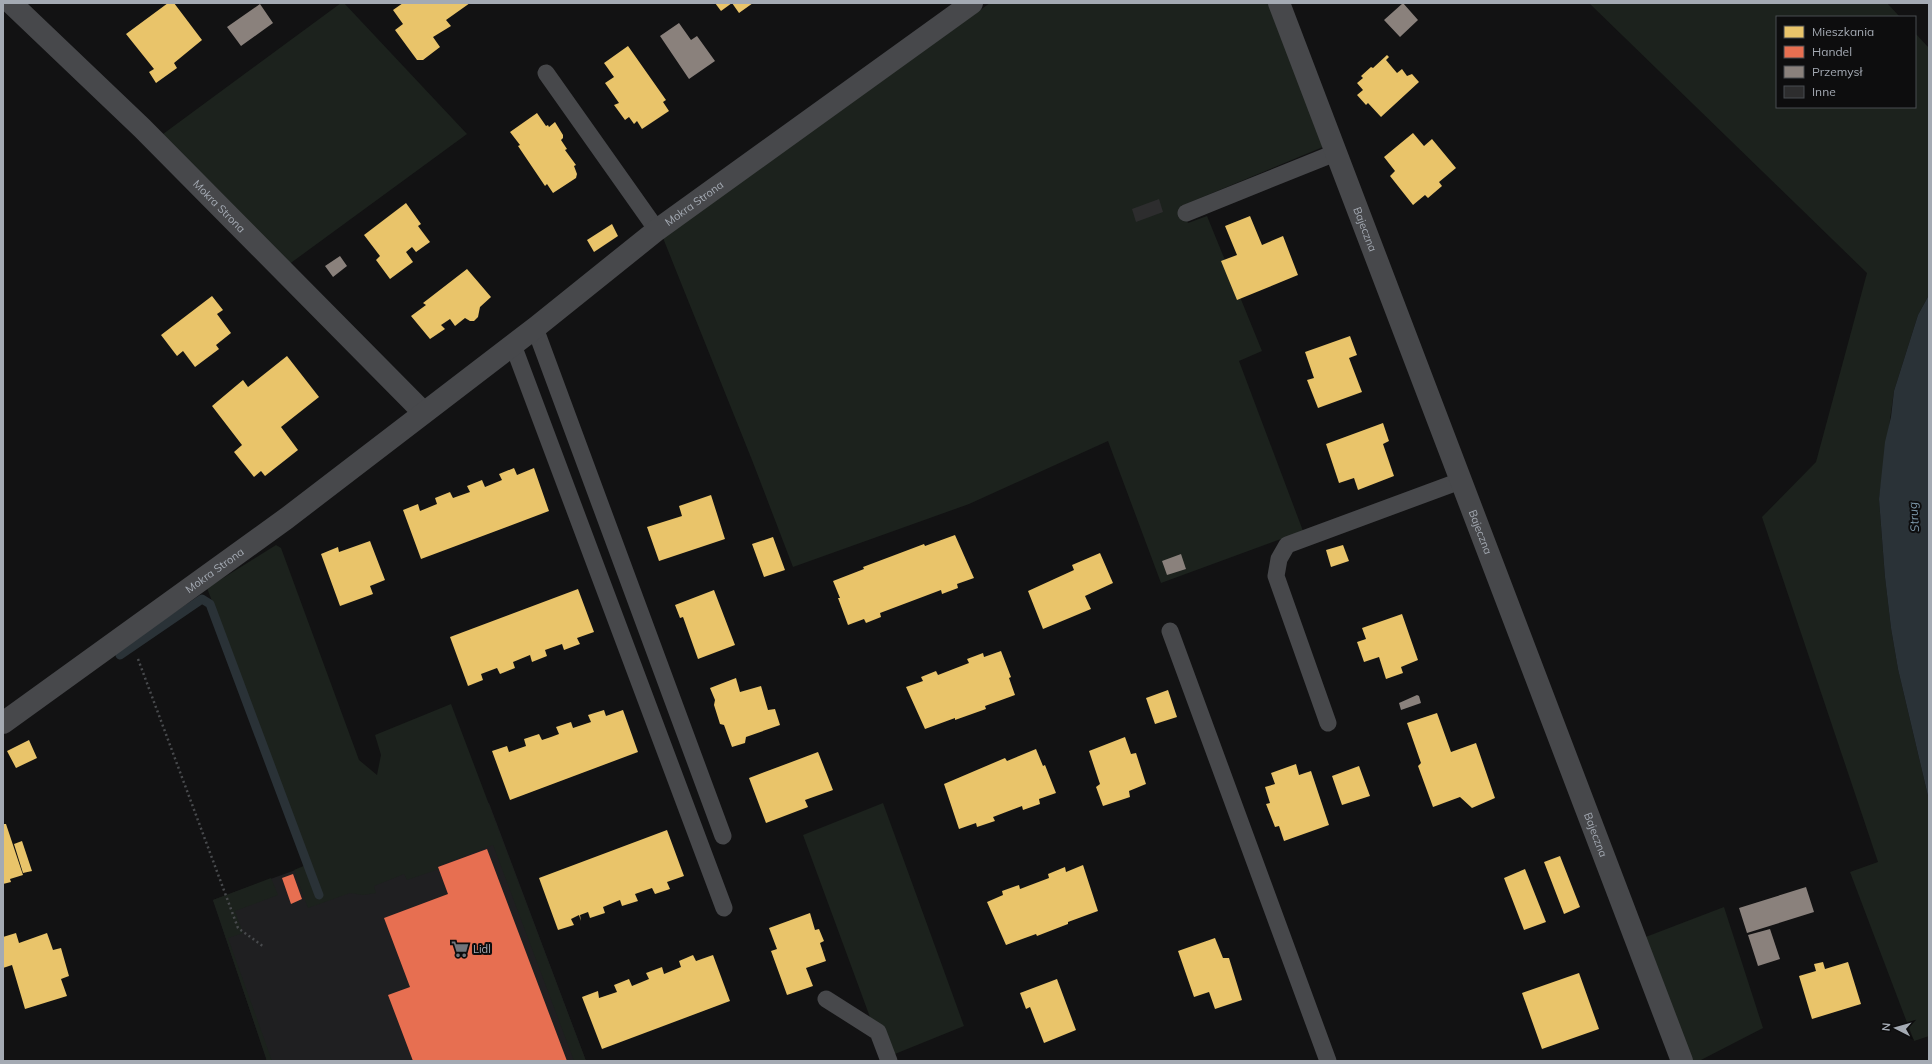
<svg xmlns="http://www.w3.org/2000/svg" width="1932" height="1064" font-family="Mulish,sans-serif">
<rect width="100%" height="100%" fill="#121213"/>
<path fill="#1f1f21" d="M489,803L586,1061H267L213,900L312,864Z"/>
<path fill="#1c221d" d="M341,3H344L467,134L288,265L159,137Z
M990,3H1268L1323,147L1181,206L1188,223L1207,216L1262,351L1239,361L1303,531L1161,583L1108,441L969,504L793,567L752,460L663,238Z
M1589,3H1887L1900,17H1777V107H1915V33L1929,48V295L1918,315L1894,391L1879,499L1885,577L1891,628L1898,669L1929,800V1036L1914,1041L1850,872L1878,862L1762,517L1816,462L1867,273Z
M276,545L281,548L359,760L377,775L381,755L375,735L451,704L586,1061H574L493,845L438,866L439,869L407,880L404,874L374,886L376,893L363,895L350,893L308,908L294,870L311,863L207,588Z
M883,803L964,1026L885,1058L803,835Z
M271,878L278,895L235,911L243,933L228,938L272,1061H267L213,900Z
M1724,907L1763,1028L1699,1061H1691L1643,938Z"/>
<path fill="#2a3237" d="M1929,295V800L1898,669L1891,628L1885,577L1879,499L1885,442L1891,417L1894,391L1918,315Z"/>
<path fill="#e9c46a" d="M168,3H174L202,40L174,63L177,68L156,83L149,72L154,69L126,34Z
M403,3H470L446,20L451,26L433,37L440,47L423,60H417L395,30L403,24L393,10Z
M715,3H753L739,13L732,3L721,11Z
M628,46L666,100L663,102L669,111L642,129L637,121L634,124L629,117L625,120L614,105L619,103L605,83L614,77L604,63Z
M1387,55L1389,57L1386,60L1397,73L1402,69L1407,76L1412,74L1419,82L1381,117L1368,103L1366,105L1357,95L1363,90L1357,83L1363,78L1361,76L1371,67L1373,68Z
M537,113L546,126L548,125L549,127L555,122L563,135V138L561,140L567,149L565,150L576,165L574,166L577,174L576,178L553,193L547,184L545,186L518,146L520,145L510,132Z
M1413,133L1424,146L1432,139L1456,168L1439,182L1442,186L1428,198L1425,195L1413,205L1390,176L1395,171L1384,157Z
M406,203L421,224L418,226L430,242L416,252L412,247L406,252L413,262L390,279L376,260L380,256L364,235Z
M1250,216L1262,245L1283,236L1298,275L1237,300L1221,261L1237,255L1225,226Z
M612,224L618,236L594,252L587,240Z
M467,269L491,297L480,307L478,317L474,321H470L465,318L455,326L450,319L441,325L445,329L430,339L411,316L426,305L423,303Z
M212,296L223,310L217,314L231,333L216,345L219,349L195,367L183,351L177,356L161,335Z
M1350,336L1357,355L1349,358L1362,392L1318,408L1307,380L1314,378L1305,352Z
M287,356L319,397L281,427L298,450L265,476L261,471L254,477L234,452L242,445L212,406L243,380L248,387Z
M1383,423L1389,441L1383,444L1394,476L1358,490L1354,478L1339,483L1326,444Z
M514,468L517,475L534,468L549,511L421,559L403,510L418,504L420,511L437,504L435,498L450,492L453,498L470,492L467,486L482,480L485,487L502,480L499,474Z
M711,495L725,539L659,561L647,527L682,516L679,506Z
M955,535L974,578L957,584L958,588L942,594L941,590L880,613L881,617L866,623L864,619L848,625L838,598H840L833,581L864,569L863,567L924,544L925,546Z
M773,537L785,570L764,577L752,544Z
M370,541L385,580L370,586L373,594L340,606L321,554L338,547L339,552Z
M1343,545L1349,561L1331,567L1326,550Z
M1100,553L1113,583L1085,596L1091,609L1043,629L1028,591L1074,570L1072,565Z
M578,589L594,632L577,638L580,644L564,650L562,644L545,650L547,656L532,662L530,655L513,662L515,668L500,674L497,668L481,674L483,680L468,686L450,637Z
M714,590L735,645L698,659L683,617L680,618L675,605Z
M1402,614L1418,660L1401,667L1403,673L1386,679L1379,657L1364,662L1357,642L1366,639L1362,628Z
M1001,651L1011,677L1009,678L1015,695L985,706L986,709L955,720V718L925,729L906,687L923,681L921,677L936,671L938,675L969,663L967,659L983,653L984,657Z
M736,678L740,692L761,686L768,710L775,709L780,725L746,737L745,743L732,747L724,725L720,724L714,705L715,700L710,688Z
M1168,690L1177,717L1155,724L1146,698Z
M604,710L606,716L623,710L638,752L510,800L492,751L507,746L509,752L526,746L524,739L539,734L542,740L551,737L559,734L556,727L571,722L573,728L591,722L588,715Z
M1437,713L1451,752L1476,743L1495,798L1472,808L1460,797L1433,807L1418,766L1421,763L1407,723Z
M1125,737L1131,754L1136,753L1146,784L1129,791L1130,797L1103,806L1096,787L1100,784L1089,751Z
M29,740L37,758L16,768L7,751Z
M1036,749L1043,766L1045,765L1056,793L1039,799L1040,804L1023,810L1022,806L993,817L995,821L977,827L976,823L959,829L944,784L1005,758L1007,761Z
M818,752L833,790L805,800L808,807L766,823L749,778Z
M1296,764L1299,775L1311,771L1329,825L1284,841L1279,826L1275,827L1266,804L1270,803L1265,787L1275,784L1271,773Z
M1359,766L1370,796L1342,805L1332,776Z
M3,824H6L23,875L10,879L11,882L3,884Z
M667,830L684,876L667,882L670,889L655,894L652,888L635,894L638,901L622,906L620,900L603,907L605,913L590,918L588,912L580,915L581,921L579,915L571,919L574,925L558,930L539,878Z
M22,841L32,871L23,873L14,844Z
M1560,856L1580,907L1564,914L1544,862Z
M1083,865L1098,911L1068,922V924L1037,936L1036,934L1006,945L987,902L1003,895L1002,891L1019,885L1020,889L1049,878L1048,874L1065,867L1066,872Z
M1525,869L1546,922L1524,930L1504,878Z
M810,913L815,930L819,929L824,941L820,943L826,961L806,968L813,986L787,995L771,951L777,949L769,928Z
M16,933L19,943L47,933L53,950L61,948L69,976L61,979L67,996L25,1009L12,965L3,968V937Z
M1215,938L1223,958H1229L1242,1000L1215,1009L1209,992L1194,997L1178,951Z
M693,955L696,961L713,955L730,1001L602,1049L582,997L598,991L599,998L617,992L614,985L629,979L632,986L649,979L646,973L662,967L664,974L681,967L679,961Z
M1823,962L1825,969L1848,962L1861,1004L1812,1019L1799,976L1816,971L1814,964Z
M1579,973L1599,1029L1542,1049L1522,993Z
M1057,979L1076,1030L1044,1043L1030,1007L1026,1009L1020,993Z"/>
<path fill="#e76f51" d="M487,849L567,1061H413L388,995L410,987L384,918L448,894L438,867Z
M293,874L302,899L291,904L282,878Z"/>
<path fill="#8a817c" d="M1403,3L1418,20L1400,37L1384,20Z
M260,4L273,23L241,46L227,27Z
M679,23L691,40L697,36L715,61L689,79L660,36Z
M340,256L347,266L333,277L325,266Z
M1181,554L1186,569L1167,575L1162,561Z
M1417,695L1419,696L1421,703L1401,710L1399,703Z
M1806,887L1814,912L1747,933L1739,908Z
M1770,929L1780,959L1758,966L1748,935Z"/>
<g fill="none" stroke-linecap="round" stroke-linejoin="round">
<path stroke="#2a3237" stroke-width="9" d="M120,655L202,599L210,604L319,895"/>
</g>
<path fill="#2d2d2e" d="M1159,199L1163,212L1136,222L1132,209Z"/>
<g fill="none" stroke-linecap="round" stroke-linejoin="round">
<path stroke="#484a4d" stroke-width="2.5" stroke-dasharray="2 3" stroke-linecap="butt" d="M138,659L238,928L264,947"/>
<path stroke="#47484b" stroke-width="17" d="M546,73L657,230
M1186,213L1335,153
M535,328L723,836
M513,345L724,908
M1170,631L1328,1061
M1328,723L1276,576L1279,559L1287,545L1460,481
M826,999L878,1032L889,1061"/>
<g stroke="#47484b" stroke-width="22">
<path id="s1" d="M11,3L142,128L423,412"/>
<path id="s2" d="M1279,3L1682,1061"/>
<path id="s3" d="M3,723L287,518L535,328L657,230L972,3"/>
</g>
</g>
<defs>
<g id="supermarket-bare" transform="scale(1.38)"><path d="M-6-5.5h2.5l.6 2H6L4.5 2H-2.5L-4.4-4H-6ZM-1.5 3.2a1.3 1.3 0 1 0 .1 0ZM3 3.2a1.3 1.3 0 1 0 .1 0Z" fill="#71757b" stroke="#0d0d0e" stroke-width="2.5" paint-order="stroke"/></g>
</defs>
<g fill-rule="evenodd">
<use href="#supermarket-bare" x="460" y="949"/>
</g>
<g text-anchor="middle" stroke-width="4" stroke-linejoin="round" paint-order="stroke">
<g font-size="11" fill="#a4aab3" stroke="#0d0d0e">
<text dy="4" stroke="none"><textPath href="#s3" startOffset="865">Mokra Strona</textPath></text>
<text dy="4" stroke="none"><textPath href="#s1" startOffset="291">Mokra Strona</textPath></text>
<text dy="4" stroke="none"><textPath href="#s2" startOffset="242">Bajeczna</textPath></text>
<text dy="4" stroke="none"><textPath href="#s2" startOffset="566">Bajeczna</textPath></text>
<text dy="4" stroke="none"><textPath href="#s3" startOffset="261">Mokra Strona</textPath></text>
<text dy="4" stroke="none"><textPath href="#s2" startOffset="890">Bajeczna</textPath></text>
</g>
<g font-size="11" fill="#a4aab3" stroke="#0d0d0e" text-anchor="start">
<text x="473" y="953">Lidl</text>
</g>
<g font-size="12" font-style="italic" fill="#7e99ab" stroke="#0d0d0e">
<text transform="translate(1914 517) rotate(-95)" y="4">Strug</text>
</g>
</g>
<rect width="1932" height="1064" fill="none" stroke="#a4aab3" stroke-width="8"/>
<rect x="1776" y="16" width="140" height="92" fill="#0d0d0e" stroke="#494c50"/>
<rect x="1784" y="26" width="20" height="12" fill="#e9c46a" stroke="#494c50"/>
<text x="1812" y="36" font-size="12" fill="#a4aab3">Mieszkania</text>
<rect x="1784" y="46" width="20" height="12" fill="#e76f51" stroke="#494c50"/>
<text x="1812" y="56" font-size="12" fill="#a4aab3">Handel</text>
<rect x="1784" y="66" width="20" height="12" fill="#8a817c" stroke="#494c50"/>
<text x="1812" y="76" font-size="12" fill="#a4aab3">Przemysł</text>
<rect x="1784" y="86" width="20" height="12" fill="#2d2d2e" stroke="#494c50"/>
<text x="1812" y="96" font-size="12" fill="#a4aab3">Inne</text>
<g transform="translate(1896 1028) rotate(276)" stroke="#0d0d0e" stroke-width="3" paint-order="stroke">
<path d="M0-3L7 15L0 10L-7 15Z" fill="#a4aab3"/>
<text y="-6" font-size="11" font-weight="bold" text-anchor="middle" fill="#a4aab3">N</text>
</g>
</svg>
